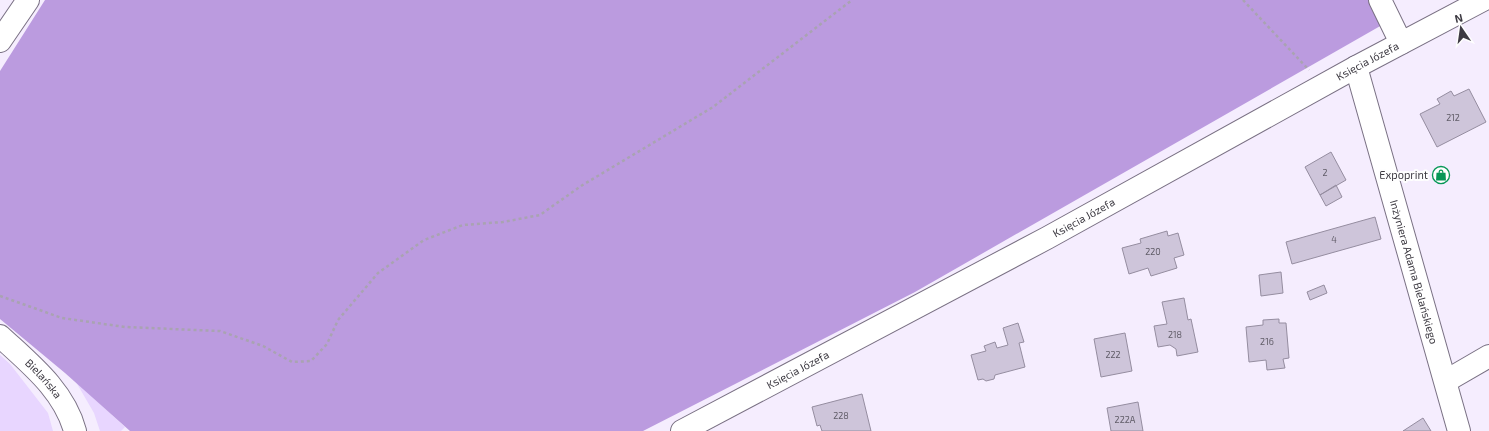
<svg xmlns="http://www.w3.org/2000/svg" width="1489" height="431" font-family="'Exo 2',sans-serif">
<rect width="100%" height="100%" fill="#f5edfe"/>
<path fill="#e8d6ff" d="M0,355L10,364L48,413L53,431H0Z
M76,382L125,427L121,431H100L94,413Z"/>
<path fill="#bb9bdf" d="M45,0H1370L1382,25L915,292L643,431H130L65,373L0,319V71Z"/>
<path fill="#cec5da" stroke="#958da0" d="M1469,89L1486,122L1437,147L1420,114L1440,104L1437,99L1451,91L1454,96Z
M1331,152L1346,180L1320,195L1305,167Z
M1336,185L1342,197L1326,206L1320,195Z
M1375,217L1381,239L1292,264L1286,242Z
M1167,231L1168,236L1178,233L1184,255L1174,258L1177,268L1151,276L1148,268L1129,274L1122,248L1141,243L1140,239Z
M1281,272L1283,293L1261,296L1259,275Z
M1324,285L1327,293L1310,300L1307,292Z
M1184,298L1188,320L1191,319L1198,352L1177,356L1176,349L1170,345L1158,347L1154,326L1167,324L1162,302Z
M1279,319V323H1286L1289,358L1283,359L1285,368L1267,370L1266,360L1249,362L1246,327L1263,325V320Z
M1018,323L1024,342L1019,343L1025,367L995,375L994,379L986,381L983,379L978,380L971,355L986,351L984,346L995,342L997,348L1008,345L1003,328Z
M1125,333L1132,371L1101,377L1094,339Z
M862,394L871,431H822L820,425L817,426L812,407Z
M1138,402L1143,431H1111L1107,408Z
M1423,418L1431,431H1403Z"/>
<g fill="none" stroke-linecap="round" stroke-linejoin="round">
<g stroke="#7a7184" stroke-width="24">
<g id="minor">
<path d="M1380,0L1401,43"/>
<path d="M0,41L28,0"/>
<path id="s1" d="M1356,67L1459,431"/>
<path id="s2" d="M0,336C29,363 64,390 75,431"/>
<path d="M1446,381L1489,356"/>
<path id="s3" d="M682,431L1047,238L1356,67L1483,0"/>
</g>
</g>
<path stroke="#a9a3b1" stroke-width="2.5" stroke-dasharray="3 3" stroke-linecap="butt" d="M1243,0L1309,70
M0,296L62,318L125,327L220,331L263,346L292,362L311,361L327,344L338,320L378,273L424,240L463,225L503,222L540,215L581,186L713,107L852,0"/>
<use href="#minor" stroke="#fff" stroke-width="22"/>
</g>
<defs>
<g id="shop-ring" transform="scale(0.9)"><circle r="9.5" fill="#fefefe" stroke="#079757" stroke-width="1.5"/><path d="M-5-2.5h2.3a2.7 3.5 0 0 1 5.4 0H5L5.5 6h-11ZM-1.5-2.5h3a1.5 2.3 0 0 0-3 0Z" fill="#079757"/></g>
</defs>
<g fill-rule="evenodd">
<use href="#shop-ring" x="1441" y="175"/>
</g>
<g text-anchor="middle" stroke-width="4" stroke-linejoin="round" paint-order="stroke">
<g font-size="9" fill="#615d68">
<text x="1453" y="121">212</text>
<text x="1325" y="176">2</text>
<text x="1334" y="243">4</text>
<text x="1153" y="255">220</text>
<text x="1175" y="338">218</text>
<text x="1267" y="345">216</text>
<text x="1113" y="358">222</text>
<text x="841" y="419">228</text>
<text x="1125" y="423">222A</text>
</g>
<g font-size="11" fill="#3d3a42" stroke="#fefefe">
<text dy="4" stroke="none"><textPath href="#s3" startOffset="779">Księcia Józefa</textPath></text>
<text dy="4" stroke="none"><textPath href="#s3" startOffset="455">Księcia Józefa</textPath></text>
<text dy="4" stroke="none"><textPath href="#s1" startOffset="213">Inżyniera Adama Bielańskiego</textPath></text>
<text dy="4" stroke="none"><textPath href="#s3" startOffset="131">Księcia Józefa</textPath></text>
<text dy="4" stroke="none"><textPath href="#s2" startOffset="61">Bielańska</textPath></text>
</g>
<g font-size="11" fill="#3d3a42" stroke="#fefefe" text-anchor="end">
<text x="1428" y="179">Expoprint</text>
</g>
</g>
<g transform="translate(1461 28) rotate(347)" stroke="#fefefe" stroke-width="3" paint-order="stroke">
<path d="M0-3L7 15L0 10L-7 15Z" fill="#3d3a42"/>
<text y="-6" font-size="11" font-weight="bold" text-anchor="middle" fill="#3d3a42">N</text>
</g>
</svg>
